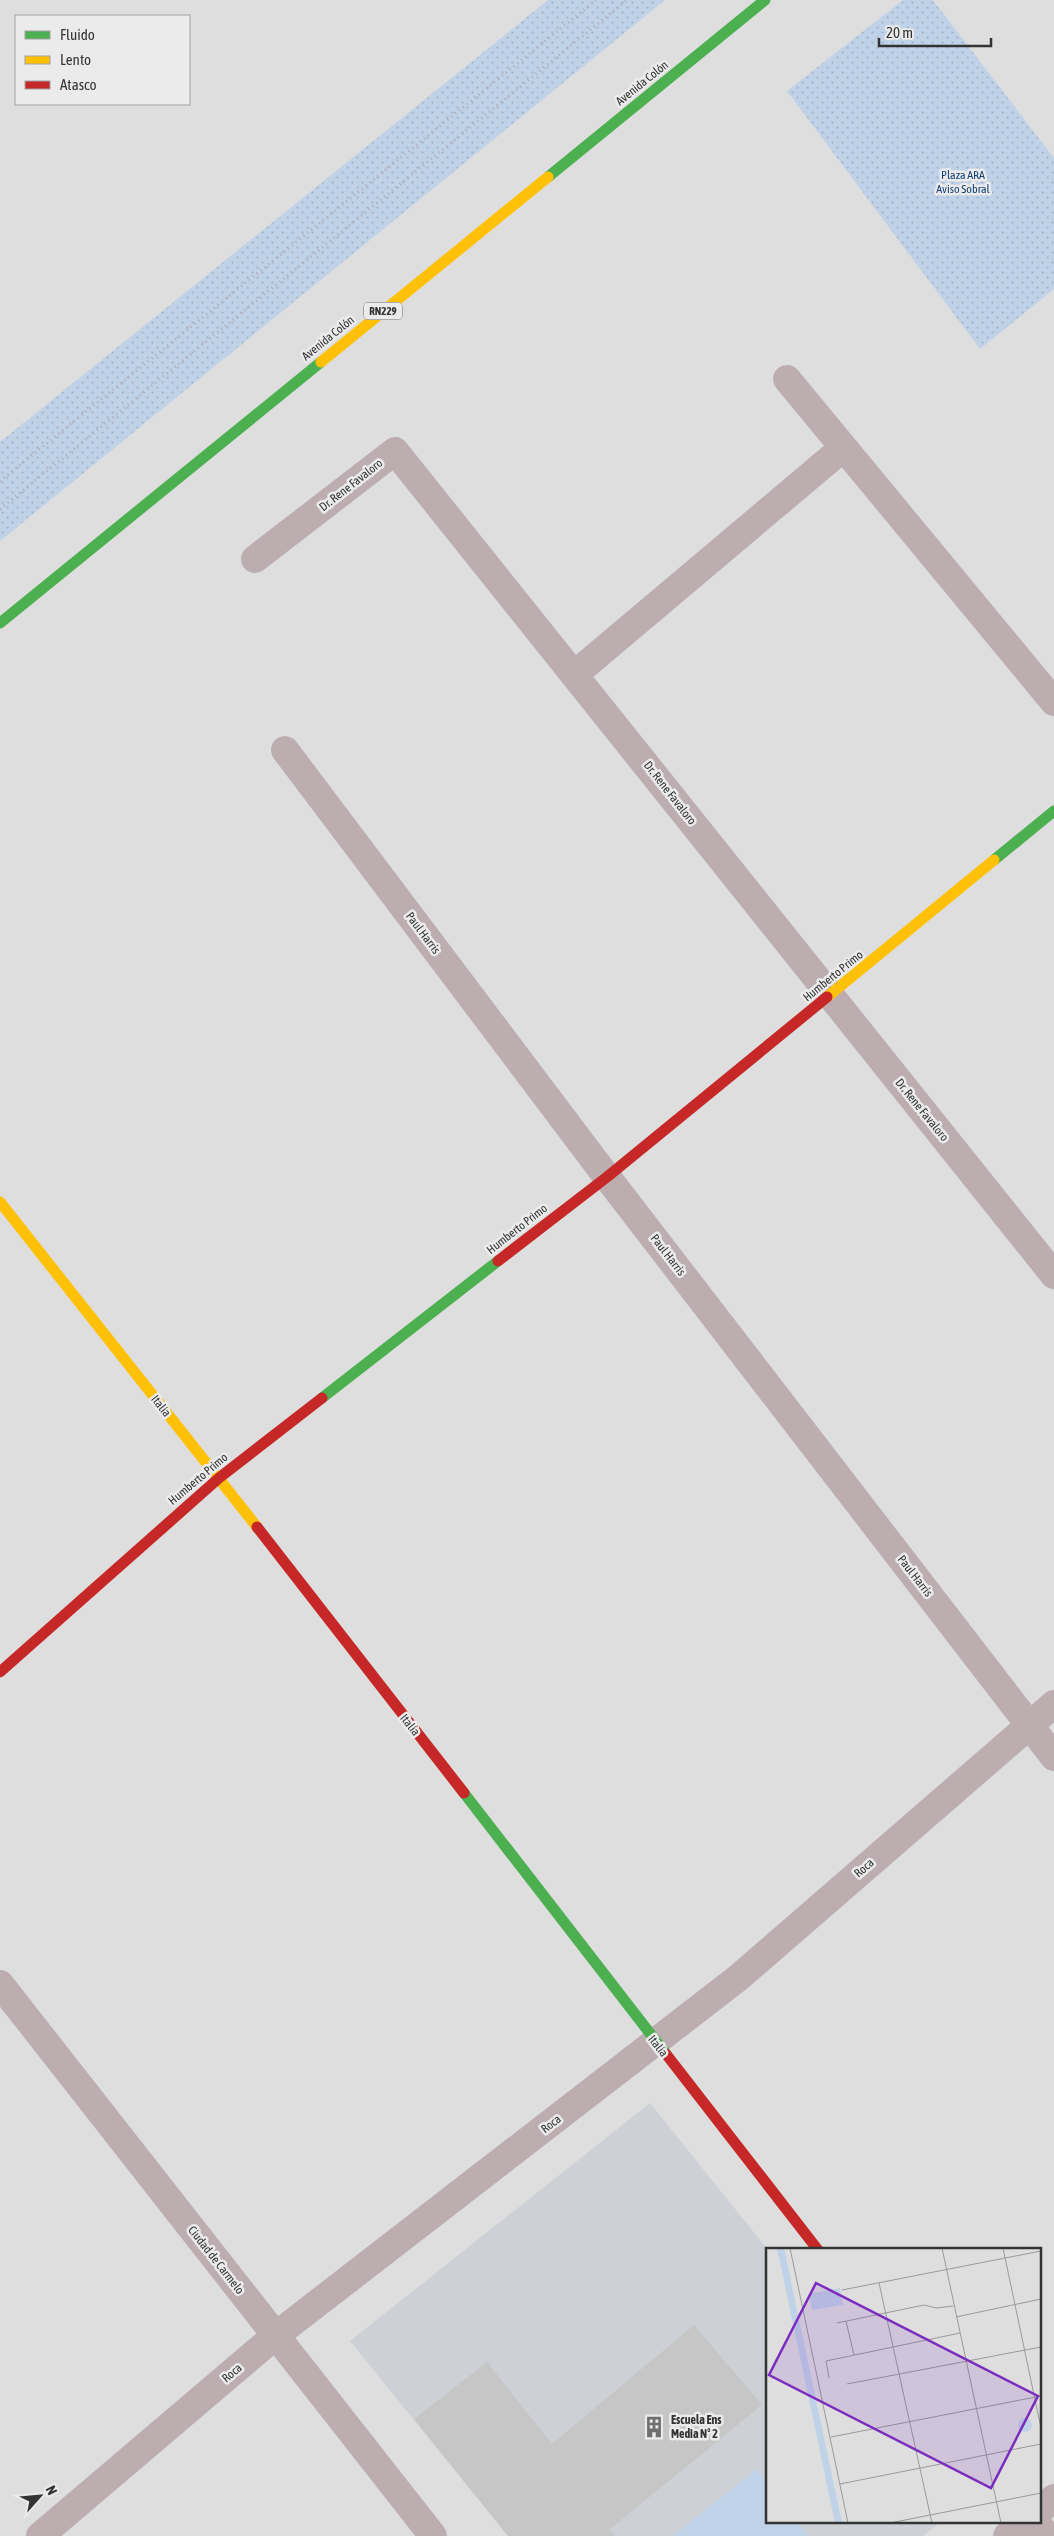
<svg xmlns="http://www.w3.org/2000/svg" width="1054" height="2536" font-family="'Asap Condensed',sans-serif">
<defs>
<pattern id="park-dots" width="8" height="8" patternUnits="userSpaceOnUse" patternTransform="scale(1.25)"><rect width="8" height="8" fill="#c0d2e8"/><path d="M2 2h.1M6 6h.1" fill="none" stroke="#a5b5c7" stroke-width="1.8" stroke-linecap="round"/></pattern>
</defs>
<rect width="100%" height="100%" fill="#dededf"/>
<path fill="#cdd0d4" d="M650,2103L768,2250V2522H941L923,2536H508L350,2341Z"/>
<path fill="#c0d2e8" d="M757,2469L768,2483V2522H798L808,2536H672Z"/>
<path fill="url(#park-dots)" d="M548,0H665L0,541V442Z
M903,0H933L1054,158V289L980,349L787,91Z"/>
<path fill="#c6c6c6" d="M694,2325L762,2405L610,2529L615,2536H508L414,2419L487,2362L552,2444Z"/>
<g fill="none" stroke-linecap="round" stroke-linejoin="round">
<path stroke="#b3a9ac" stroke-width="3" stroke-dasharray="1 4" stroke-linecap="butt" d="M0,481L596,0
M0,509L627,0"/>
<path stroke="#bcaeb0" stroke-width="28" d="M787,379L1054,702
M255,559L395,451L1054,1275
M575,674L843,448
M285,750L607,1177L1054,1757
M0,1984L433,2536
M1040,2510L1054,2498
M1036,2522L1047,2536
M40,2536L275,2336L738,1978L1054,1704
M1007,2536L1024,2522"/>
<path stroke="#4caf50" stroke-width="11" d="M548,177L765,0
M0,623L321,362
M994,860L1054,811
M322,1398L498,1261
M464,1793L666,2054"/>
<path stroke="#ffc107" stroke-width="11" d="M321,362L548,177
M827,997L994,860
M0,1202L257,1527"/>
<path stroke="#c62828" stroke-width="11" d="M498,1261L607,1177L827,997
M257,1527L464,1793
M0,1672L219,1478L322,1398
M666,2054L818,2250"/>
</g>
<defs>
<g id="building-bare" transform="scale(1.725)"><path d="M-4-6H4V6H1V3H-1V6H-4ZM-2.5-4.3h1.7v1.8h-1.7ZM.8-4.3h1.7v1.8H.8ZM-2.5-1h1.7V.8h-1.7ZM.8-1h1.7V.8H.8Z" fill="#6e6f6f" stroke="#ebebec" stroke-width="2.5" paint-order="stroke"/></g>
</defs>
<g fill-rule="evenodd">
<use href="#building-bare" x="654" y="2427"/>
</g>
<g text-anchor="middle" stroke-width="5" stroke-linejoin="round" paint-order="stroke">
<rect fill="#ebebec" stroke="#6a6a6a" stroke-width="1" x="364" y="302.5" width="38" height="17" rx="4"/>
<g font-size="11" font-weight="bold" fill="#323333">
<text x="383" y="315">RN229</text>
</g>
<g font-size="12" fill="#323333" stroke="#ebebec">
<text transform="translate(642 83) rotate(-39)" y="4">Avenida Colón</text>
<text transform="translate(328 338) rotate(-39)" y="4">Avenida Colón</text>
<text transform="translate(351 485) rotate(-38)" y="4">Dr. Rene Favaloro</text>
<text transform="translate(670 793) rotate(52)" y="4">Dr. Rene Favaloro</text>
<text transform="translate(423 933) rotate(53)" y="4">Paul Harris</text>
<text transform="translate(833 976) rotate(-39)" y="4">Humberto Primo</text>
<text transform="translate(922 1110) rotate(51)" y="4">Dr. Rene Favaloro</text>
<text transform="translate(517 1229) rotate(-38)" y="4">Humberto Primo</text>
<text transform="translate(668 1255) rotate(52)" y="4">Paul Harris</text>
<text transform="translate(161 1406) rotate(52)" y="4">Italia</text>
<text transform="translate(198 1479) rotate(-40)" y="4">Humberto Primo</text>
<text transform="translate(915 1576) rotate(52)" y="4">Paul Harris</text>
<text transform="translate(410 1725) rotate(52)" y="4">Italia</text>
<text transform="translate(864 1868) rotate(-41)" y="4">Roca</text>
<text transform="translate(658 2046) rotate(52)" y="4">Italia</text>
<text transform="translate(551 2124) rotate(-38)" y="4">Roca</text>
<text transform="translate(216 2260) rotate(52)" y="4">Ciudad de Carmelo</text>
<text transform="translate(232 2373) rotate(-40)" y="4">Roca</text>
</g>
<g font-size="12" fill="#154377" stroke="#ebebec">
<text x="963" y="179">Plaza ARA<tspan x="963" dy="14">Aviso Sobral</tspan></text>
</g>
<g font-size="12" font-weight="bold" fill="#323333" stroke="#ebebec" text-anchor="start">
<text x="671" y="2424">Escuela Ens<tspan x="671" dy="14">Media N° 2</tspan></text>
</g>
</g>
<g transform="translate(766 2248)">
<rect width="275" height="275" fill="#dededf"/>
<path d="M252 177a7 7 0 1 1 14 0a7 7 0 1 1-14 0Z" fill="#c0d2e8"/>
<path d="M11,0H18L76,275H69ZM74,40L77,57L46,62L43,46Z" fill="#c0d2e8"/>
<path fill="none" stroke="#999a9a" stroke-width="1" d="M24,0L82,275M176,0L235,275M237,0L275,180M113,35L166,275M76,42L275,3M190,69L275,51M80,73L88,107M71,75L158,57L170,60L187,58M63,130L60,113L194,85M81,136L275,99M65,189L275,148M74,236L275,196M124,275L275,245"/>
<path fill="#7b2cbf" fill-opacity="0.15" stroke="#7b2cbf" stroke-width="2.5" d="M50,35L272,148L225,240L3,127Z"/>
<rect width="275" height="275" fill="none" stroke="#323333" stroke-width="2.5"/>
</g>
<rect x="15" y="15" width="175" height="90" fill="#ebebec" stroke="#a1a1a2"/>
<rect x="25" y="31" width="25" height="8" fill="#4caf50" stroke="#a1a1a2"/>
<text x="60" y="40" font-size="15" fill="#323333">Fluido</text>
<rect x="25" y="56" width="25" height="8" fill="#ffc107" stroke="#a1a1a2"/>
<text x="60" y="65" font-size="15" fill="#323333">Lento</text>
<rect x="25" y="81" width="25" height="8" fill="#c62828" stroke="#a1a1a2"/>
<text x="60" y="90" font-size="15" fill="#323333">Atasco</text>
<g transform="translate(40 2496) rotate(63)" stroke="#ebebec" stroke-width="4" paint-order="stroke">
<path d="M0-4L9 19L0 12L-9 19Z" fill="#323333"/>
<text y="-8" font-size="14" font-weight="bold" text-anchor="middle" fill="#323333">N</text>
</g>
<path d="M879 38v8h112v-8" fill="none" stroke="#323333" stroke-width="2.5"/>
<text x="886" y="38" font-size="15" fill="#323333" stroke="#ebebec" stroke-width="4" paint-order="stroke">20 m</text>
</svg>
